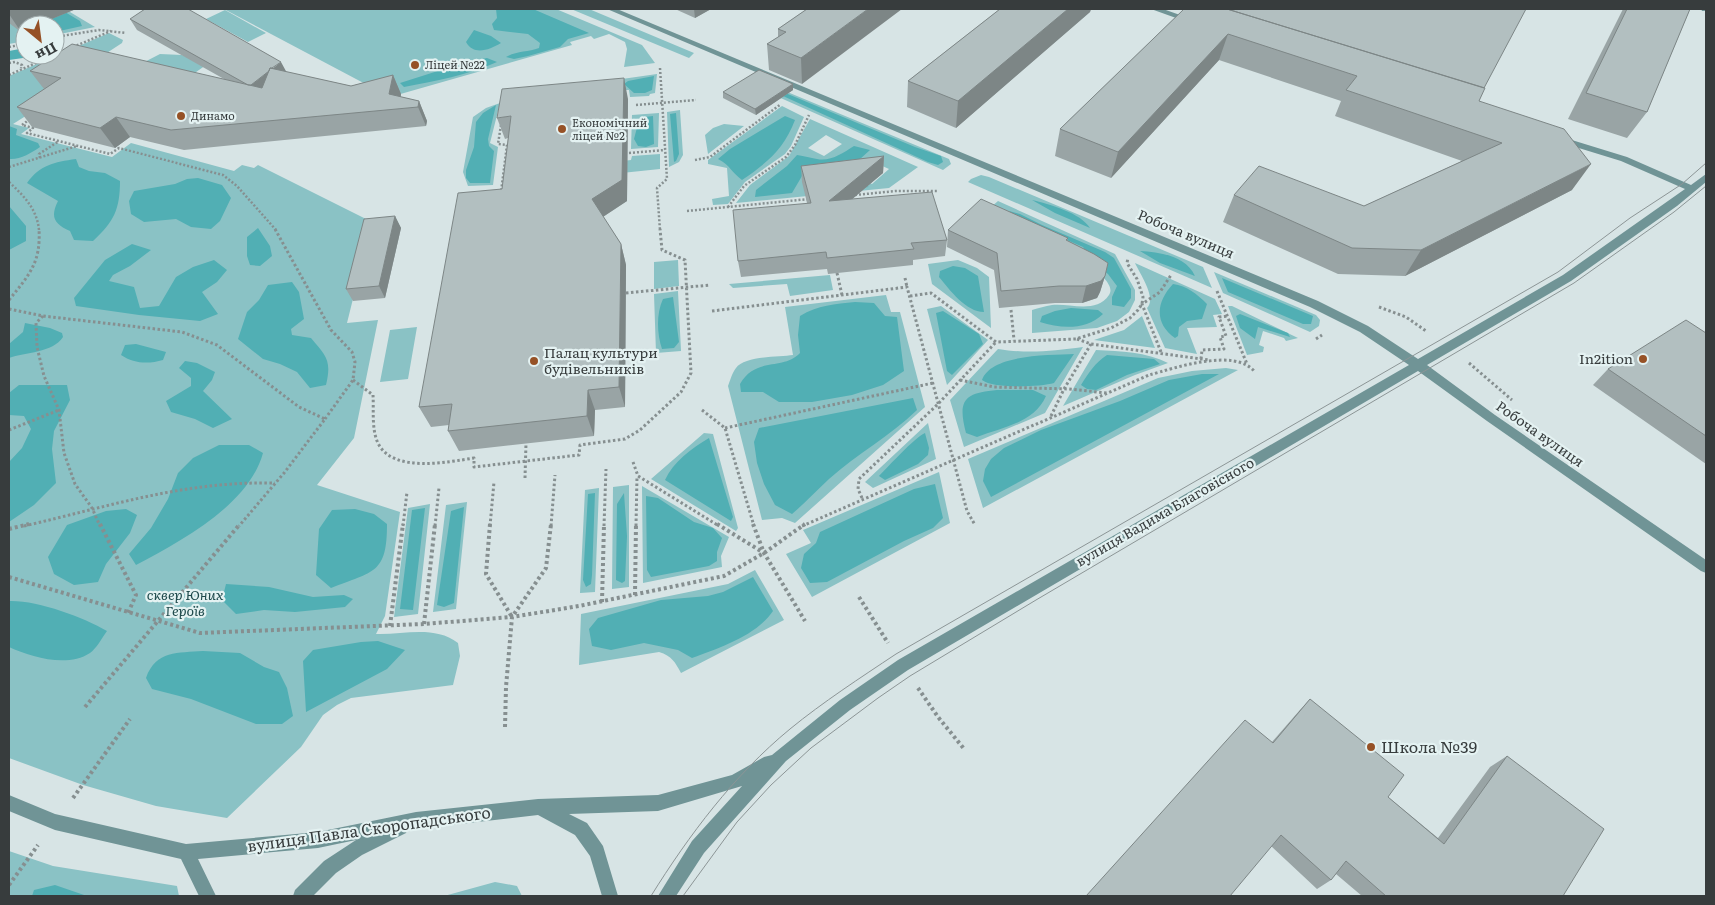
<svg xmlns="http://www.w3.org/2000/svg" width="1715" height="905" font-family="Literata,serif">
<rect width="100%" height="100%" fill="#d7e4e5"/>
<path fill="#8ac2c5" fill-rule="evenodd" d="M65,9L95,27L55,35V25H25V41L9,44V18Z
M224,9H556L642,45L655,63L624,67L627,49L625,42L609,34L594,39L591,36L570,42L572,45L390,97Z
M571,9H589L694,53L689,58Z
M225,10L266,33L248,42L206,19Z
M109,33L123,40L122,43L90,64L43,90L51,100L13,124L29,128L21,134L112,157L131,143L234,171L242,165L254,168L258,165L372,222L347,323L378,320L354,438L317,485L400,512L385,616L376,634C404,635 434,625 458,643L460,656L453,685L351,698L337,705L323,715L301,747L227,818L156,806L83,785L9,758V76Z
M160,54L182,55L206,65L182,82L127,71Z
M657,74L655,93L650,94L649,96L630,97L629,90H622V79Z
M749,84H768L949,159L951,164L943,170Z
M500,103L490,143L498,147L493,185L468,186L463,172L473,117L486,108Z
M782,106L804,117L791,146L785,154L745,182L728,204L713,205L712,199L729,196L727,168L708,164V160Z
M680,110L683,155L679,162L669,167L667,112Z
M659,113L658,147L631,149L632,115Z
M810,119L918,167L889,188L736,203L750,185L789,156ZM826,135L842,144L824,156L808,148ZM869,160L889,169L872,184L851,174Z
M724,124L744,126L708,154L705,135L713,128Z
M660,154V169L612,174L613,162L631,160L632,156Z
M981,175L989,177L1203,267L1212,288L968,182L971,179Z
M998,201L1115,254L1135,290V300L1129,312L1117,321L1097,328L1032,333V310C1039,308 1045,306 1052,305C1070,303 1096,314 1109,295C1113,289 1108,283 1104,278L990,208Z
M678,260L679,286L654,289V262Z
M958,260L977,268L989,277L991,328L932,284L928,264Z
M1135,263L1215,299L1222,314L1213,315L1217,327L1187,328L1197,354L1165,348L1147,308C1157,298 1140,274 1135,263Z
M1214,272L1316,315L1320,320L1319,326L1310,332L1223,293Z
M830,275L833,290L790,296L787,284L733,288L729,284Z
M678,291L681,351L656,353L654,294Z
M886,295L891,312H900L925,407L795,523L782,518L762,520L728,386C730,381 732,373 736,368C744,356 779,357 793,355L785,307Z
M941,306L988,340L947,385L927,309Z
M1228,306H1232L1298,338L1286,341L1284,338L1263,331L1259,345L1264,347L1263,352L1247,355Z
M1142,316L1155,348L1094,340L1124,330Z
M417,327L408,379L380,382L390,330Z
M1083,347L1045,413L964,447L950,400L998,349C1029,354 1052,351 1083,347Z
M1096,350C1121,351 1146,352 1168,363L1135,375L1063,406Z
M1226,368L1238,370L983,508L968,459L1158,378L1192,371Z
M928,423L936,459L873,488L865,482Z
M704,433L713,434L738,528L736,531L651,479Z
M939,472L950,523L812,597L786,554L811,543L803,530Z
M629,485V587L612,589L613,487Z
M642,486L729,537L721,556L722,567L643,583Z
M599,488L595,592L580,593L585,490Z
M467,502L456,609L433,612L446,505Z
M430,504L418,614L394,617L408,508Z
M755,570L784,620L681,673C675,662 672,656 659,652L579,665L581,614L728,584Z
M9,851L53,866L177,886L179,896H9Z
M495,882L517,886L522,896H444Z"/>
<path fill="#51afb4" d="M60,9L80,21L82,26L55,32V25H43L48,22L49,17Z
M496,9H533L589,33L568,39L560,47L528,56L514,59L506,57C516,51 528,52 539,48L540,43L528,34L494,30L492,24L497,18Z
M474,30L491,36L501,43C489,50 474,56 466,42Z
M25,48V55H47L34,61L23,58L9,60V51Z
M487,58L497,62C469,75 434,81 404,87L400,83L463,63Z
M654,76L652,90L645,93H634L624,84L628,81Z
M772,91L783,92L915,147L941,156L943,162L938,165L928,162Z
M496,105L488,139L489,146L494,151L490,183H470L466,178V170L474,147L476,122L483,113Z
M676,113L679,154L676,161L674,162L670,114Z
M653,116L654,144L646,147L638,146L634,139L639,120L645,117Z
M785,116L795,120C784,149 767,163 742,180C731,172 731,166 718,159L730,149Z
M9,126L17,129L16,135L38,143L40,147C31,153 20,160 9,159Z
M854,146L870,150L849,169L851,181L869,187L844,189L802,176L792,193L755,197L756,190L787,166L797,155C805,156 810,158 817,159C830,162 843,153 854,146Z
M76,159L79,167L89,171L105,173L120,181C120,209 114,222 93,241L74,240L70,231C54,224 50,217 58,201L27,183C40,165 54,162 76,159Z
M198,178L222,185L231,198L220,221L211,229L191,227L176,219L144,222L131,214L129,201L134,191L175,184L187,179Z
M1032,200C1049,204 1081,213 1090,228L1055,213Z
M9,206L26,226V241L9,250Z
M1009,211L1020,214L1042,225L1105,252L1114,258L1131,289V298L1124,307L1112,305V297L1117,286L1108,274L1093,262L1083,247L1014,217Z
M258,228L270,246L272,256L260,266L250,265L247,256V237Z
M132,244L151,250L130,266L113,275L109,281L134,287L140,308L159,306L176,277L193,267L214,260L227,270L217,282L202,292L218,314L200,321L139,315L76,306L74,298L105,260Z
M1140,251C1160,252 1186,256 1195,276L1160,263Z
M953,266L965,268L978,276L984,312C966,312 950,290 939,277L940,271Z
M1222,278L1313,316L1311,324H1303L1228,292Z
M292,282L299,292L304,319L291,329L292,335L311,338C326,356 332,360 326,385L310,388L297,372L280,364L263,359L238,339L247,312L259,300L268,285Z
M1173,284C1187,286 1197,294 1207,304L1202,319L1187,321L1179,327L1178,336L1175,338C1154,323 1156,302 1173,284Z
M673,297L679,342L674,348L662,349C657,334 656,314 663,299Z
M855,302L874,303L885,316L897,317L904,371L883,385L852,395L812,402H779L763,392H741L740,384C756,356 783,371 800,353L798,335L800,316C818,305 835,304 855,302Z
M1071,308L1098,310L1103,314C1086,330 1062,329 1040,322L1042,316L1055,311Z
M943,311L979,334L983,344L952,375L947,371L936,313Z
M1240,314L1288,333L1290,337L1258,327L1255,339L1240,328L1236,316Z
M25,323L50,328L62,333L63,337C53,353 25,352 9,358V344L23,332Z
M136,344L166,352L163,360C149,364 134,364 121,355L125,345Z
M1074,354L1054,383C1040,387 993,389 982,380C991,354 1050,355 1074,354Z
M1107,355L1154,359L1160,364L1127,375L1096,390L1087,389L1081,385C1089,372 1095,363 1107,355Z
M185,361L197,363L215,372L212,380L203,391L232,419L213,428L195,419L171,412L166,401L191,386V378L179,368Z
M1202,374H1219L991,497L983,481L985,469L991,459L1004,448L1041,430L1120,401L1169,380Z
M19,385H67L70,400L54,431L52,449L56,483L34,505L9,522V462L22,448L31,429L24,416L9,415V393Z
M997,390H1033L1046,396C1034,423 1003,427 977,437L966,433C957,399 965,393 997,390Z
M913,398L917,410C890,436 857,454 829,479C816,491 805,503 792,514L775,505L764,484L757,463L754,442L759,428Z
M925,433L929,448L928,455L918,464L885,480L879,476C890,465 913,439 925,433Z
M709,438L733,517L731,521L665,480C673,462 692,448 709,438Z
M219,445H249L263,453C249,505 181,541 136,565L129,554L151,528L168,499L178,473L193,458Z
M935,484L943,518L933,528L904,541L827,582L810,583L801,568L804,554L816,543L820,532L914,489Z
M595,493L592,575L591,584L586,587L583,580L588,494Z
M624,493L627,536L625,581L622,583L616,580L617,504Z
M646,496L658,498L694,522L713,528L722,538L717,552V561L709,566L651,577L647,570Z
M464,507L454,603L444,607L437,605L451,511Z
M425,508L413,610L400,609L412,510Z
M126,509L137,515L130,533L106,564L98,582L74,585L54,574L48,557L67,525L106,511Z
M355,509L374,514L387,524C387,574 374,571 331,588L316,575L319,529L332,510Z
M753,577L773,611C756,636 719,648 692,658L678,650L644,643L611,650L592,646L589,629L598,618L661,600L708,596L723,592Z
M226,584L269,587L313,597L344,595L353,599L345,607L295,612L264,610L236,614L222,600Z
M9,601C37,600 83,617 107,631C102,638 96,649 90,653C67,668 31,657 9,647Z
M378,641L405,650L387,669L306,712L303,661L313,650L361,642Z
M203,651L240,653L264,667L279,672L287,688L293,716L282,724H256L191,699L152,689L146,678C156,650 178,653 203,651Z
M55,885L87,896H32L34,890Z"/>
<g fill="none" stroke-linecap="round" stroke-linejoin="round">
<path stroke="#868f90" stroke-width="2.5" stroke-dasharray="2 2" stroke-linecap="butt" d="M55,37L99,30L126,33
M9,47L25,44
M73,47L111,31
M9,63L15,62L22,65L21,68
M660,68L667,179L657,188L660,230
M9,75L54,55
M636,105L696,100
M30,119L22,125L33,128L27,133L110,154L119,148L223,175L237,186L276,230
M501,125L498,144L507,145L501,192
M629,153L665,150
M40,158L39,154L59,141
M695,160L710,157L781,104
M9,167L77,146
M9,182C24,196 37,209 39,230
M855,195L896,191H937
M728,207L744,186L786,157L795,145L809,115
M687,211L809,199"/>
<path stroke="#868f90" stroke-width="3" stroke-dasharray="2.5 2.5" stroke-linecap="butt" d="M275,229L331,330L352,352L355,362L353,380L325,419
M837,273L842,295
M905,278L907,287
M1217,291L1247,364
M626,293L710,285
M910,296L931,293L996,342L1076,339L1111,328L1130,318L1138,310L1142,304L1143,297L1137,279L1127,263L1128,258
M9,300C29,275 41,263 39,229
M1379,307L1406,317L1426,331
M9,309L43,316L182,332L217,345L299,407L325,419L284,473L239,526
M1011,310L1014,340
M712,311L907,287L967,511L975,525
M43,316L36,323L37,347L44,376L59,410L64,453L75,484L92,508L100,526
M1077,339L1091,344L1209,360
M1316,339L1322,335
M1161,352L1142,304L1160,292L1171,275
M1201,359L1202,350L1224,349L1220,337L1226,336L1219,317L1228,316
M1469,363L1512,400
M353,380L373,395C374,410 371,431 379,445C395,473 448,462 474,458V467L579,455L580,445L625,439L640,430L681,392L691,373L685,260L662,250L660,229
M960,380L994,387L1069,389L1107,393
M702,410L725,428L754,526
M1051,416L1064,389L1091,344
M725,428L933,383
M9,430L59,410
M633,462L638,476L719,526
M525,478L526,443
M862,498L858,489L859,479L938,404L996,342
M24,526C111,506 184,481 275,483
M403,526L407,492
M435,526L439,488
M490,526L494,482
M551,526L555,475
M604,526L606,469
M636,526L637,476
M802,526L1149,375C1175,368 1235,347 1255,372"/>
<path stroke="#868f90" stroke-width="4" stroke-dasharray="3 3" stroke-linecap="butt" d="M100,524L136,595L128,613
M490,524L486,574L512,617
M717,524L764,553
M753,524L764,553L805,621
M9,529L29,524
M9,577L200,633L424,624L512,617L579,606L724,576L764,553L805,524
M635,595L636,524
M859,597L888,643
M602,602L604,524
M424,624L435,524
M390,626L403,524
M918,688L938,717L965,750
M85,707L240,524
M505,727L506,687L512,617L546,568L551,524
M73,798L130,719
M9,885L38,845"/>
<path fill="#709496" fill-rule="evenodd" d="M607,9H617L1318,301L1368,326L1418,359L1563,275L1685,189L1621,161L1556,141V137H1562L1627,157L1691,185L1706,174V182L1677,206L1571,281L1427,365L1495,415L1706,560V573L1701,571L1487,421L1418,371L908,670L850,710L786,761L704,853L676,896H658L692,841L742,786L658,811L569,814L587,823L603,846L618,896H602L590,856L575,835L538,815L407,830L406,833L362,855L336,873L313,896H293L295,890L324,861L356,840L318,848L198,859L216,896H199L181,859L55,830L9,811V795L55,814L186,844L318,832L416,812L538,799L658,795L732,775L764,757L772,755L840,700L898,660L1409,365L1360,332L1310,307Z
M1151,9H1163L1197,21L1190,23Z
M1701,9H1706V11H1702Z"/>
<path stroke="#8c9596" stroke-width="1" d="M651,896C689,835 734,775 790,729C823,702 860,678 896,654L1558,272L1630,218L1682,184L1706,163
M683,896L737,822L771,785L811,748L878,698L910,676L1036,600L1574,283L1674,212L1706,186"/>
</g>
<path fill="#99a4a5" d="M9,9H76L37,25H25L21,32L9,23Z
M675,9H711L695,18Z
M807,9L802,84L769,70L767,44L778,37V29Z
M1000,9H1091L1090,12L956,128L907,107L908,81Z
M1184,9L1484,88L1479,101L1572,190L1405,276L1338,274L1223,222L1234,195L1364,206L1462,161L1335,116L1341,101L1219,60L1111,178L1055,156L1060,129Z
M1623,9H1690L1647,112L1627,138L1568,119Z
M130,19L286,72L351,86L393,75L401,94V97L419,101L427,121L426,126L184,150L130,137L115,148L32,127L17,107L44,89L30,71L224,79L137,30Z
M793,84V90L756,115L723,98V92Z
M628,99L627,201L603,217L621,244L626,265L625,407L595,410L594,436L459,451L448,431L449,425L431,427L419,407L502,189L508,138L505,139L497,118Z
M884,156L883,173L852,199L947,240L945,256L913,260V265L828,274L827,269L741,277L738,261L807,203L802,182L801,166Z
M395,216L401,228L385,298L353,301L346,289Z
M948,230L1068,238L1067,241L1105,276L1100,292L1097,298L1082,303H1055L999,308L994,270L947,247Z
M1706,333V464L1593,385L1608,369Z
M1310,699L1388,797L1438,838L1490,767L1507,756L1563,896H1362L1336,874L1331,880L1317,889L1271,846L1272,742L1299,711Z"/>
<path fill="#7d8686" d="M13,9H76L37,25H25V30L21,32L9,14V10Z
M694,9H711L695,18Z
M868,9H902L802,84L801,58Z
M1068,9H1091L1090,12L956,128L958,101Z
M1228,34L1219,60L1111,178L1118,152Z
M281,62L287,73L257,97L250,86Z
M393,75L401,94L399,109L389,94Z
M624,78L628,99L627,201L598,220L592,199Z
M793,84V90L756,115L755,109Z
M419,101L427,121L426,126L418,107Z
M116,117L130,137L115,148L100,128Z
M884,156L883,173L830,218L829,201Z
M1591,164L1572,190L1405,276L1421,250Z
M395,216L401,228L385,298L379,286Z
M621,244L626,265L625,407L619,387Z
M1105,276L1100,292L1097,298L1082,303L1086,286Z
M588,390L595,410L594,436L587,416Z"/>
<path fill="#b2bfc0" stroke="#7d8686" d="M145,9H188L281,62L272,68H270L269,71L251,85H248L130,19Z
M807,9H868L801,58L767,44L786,32L778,29Z
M1000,9H1068L958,101L908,81Z
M1184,9H1227L1485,88L1479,101L1564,129L1591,164L1421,250L1352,248L1234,195L1259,166L1364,206L1502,143L1346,90L1357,76L1228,34L1118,152L1060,129Z
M1227,9H1526L1484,88Z
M1627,9H1690L1647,112L1586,93Z
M72,44L262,88L270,68L351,86L393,75L389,94L419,101L418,107L171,130L116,117L100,128L17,107L61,78L30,71Z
M759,70L793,84L755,109L723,92Z
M624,78L622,180L592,199L621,244L619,387L588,390L587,416L448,431L452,404L419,407L458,193L502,189L511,116L497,118L502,89Z
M884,156L829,201L932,192L947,240L911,243L914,249L827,258L826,252L738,261L733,210L811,203L801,166Z
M981,199L1068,238L1066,240L1094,254L1108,263L1105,276L1101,281L1086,286H1059L1001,291L997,253L948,230Z
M395,216L379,286L346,289L364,219Z
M1686,320L1706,333V436L1608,369Z
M1310,699L1404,775L1388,797L1444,844L1507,756L1604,829L1563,896H1386L1346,861L1331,880L1281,835L1230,896H1086L1245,720L1273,743Z"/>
<g fill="#965126" stroke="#e4f2f2" stroke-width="2">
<circle cx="415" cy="65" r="5"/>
<circle cx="181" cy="116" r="5"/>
<circle cx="562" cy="129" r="5"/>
<circle cx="1643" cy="359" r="5"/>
<circle cx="534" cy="361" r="5"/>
<circle cx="1371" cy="747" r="5"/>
</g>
<g text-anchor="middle" stroke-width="4.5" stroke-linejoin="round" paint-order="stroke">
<g font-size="11" fill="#373c3d" stroke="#e4f2f2" text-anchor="start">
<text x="425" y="69">Ліцей №22</text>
<text x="191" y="120">Динамо</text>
<text x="572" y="127">Економічний<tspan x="572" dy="13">ліцей №2</tspan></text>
</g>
<g font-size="14" fill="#373c3d" stroke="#e4f2f2">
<text transform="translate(1186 234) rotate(23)" y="5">Робоча вулиця</text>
<text transform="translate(1540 434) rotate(35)" y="5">Робоча вулиця</text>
<text transform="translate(1165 512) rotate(-30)" y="5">вулиця Вадима Благовісного</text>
</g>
<g font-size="14" fill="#373c3d" stroke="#e4f2f2" text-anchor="start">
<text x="544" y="358">Палац культури<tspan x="544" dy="16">будівельників</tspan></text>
<text x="1633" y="364" text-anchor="end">In2ition</text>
</g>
<g font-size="14" font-style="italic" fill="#1f4a4c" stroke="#e4f2f2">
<text x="185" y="600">сквер Юних<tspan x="185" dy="16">Героїв</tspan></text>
</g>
<g font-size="16" fill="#373c3d" stroke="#e4f2f2" text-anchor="start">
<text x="1381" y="753">Школа №39</text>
</g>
<g font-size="16" fill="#373c3d" stroke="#e4f2f2">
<text transform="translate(369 829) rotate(-8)" y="6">вулиця Павла Скоропадського</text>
</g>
</g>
<rect width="1715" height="905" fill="none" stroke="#373c3d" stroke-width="20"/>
<g transform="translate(40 40) rotate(151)"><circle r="24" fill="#e4f2f2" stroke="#9fa9aa"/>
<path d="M0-4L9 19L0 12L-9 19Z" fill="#965126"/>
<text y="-8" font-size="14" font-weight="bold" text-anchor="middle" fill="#373c3d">Пн</text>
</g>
</svg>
